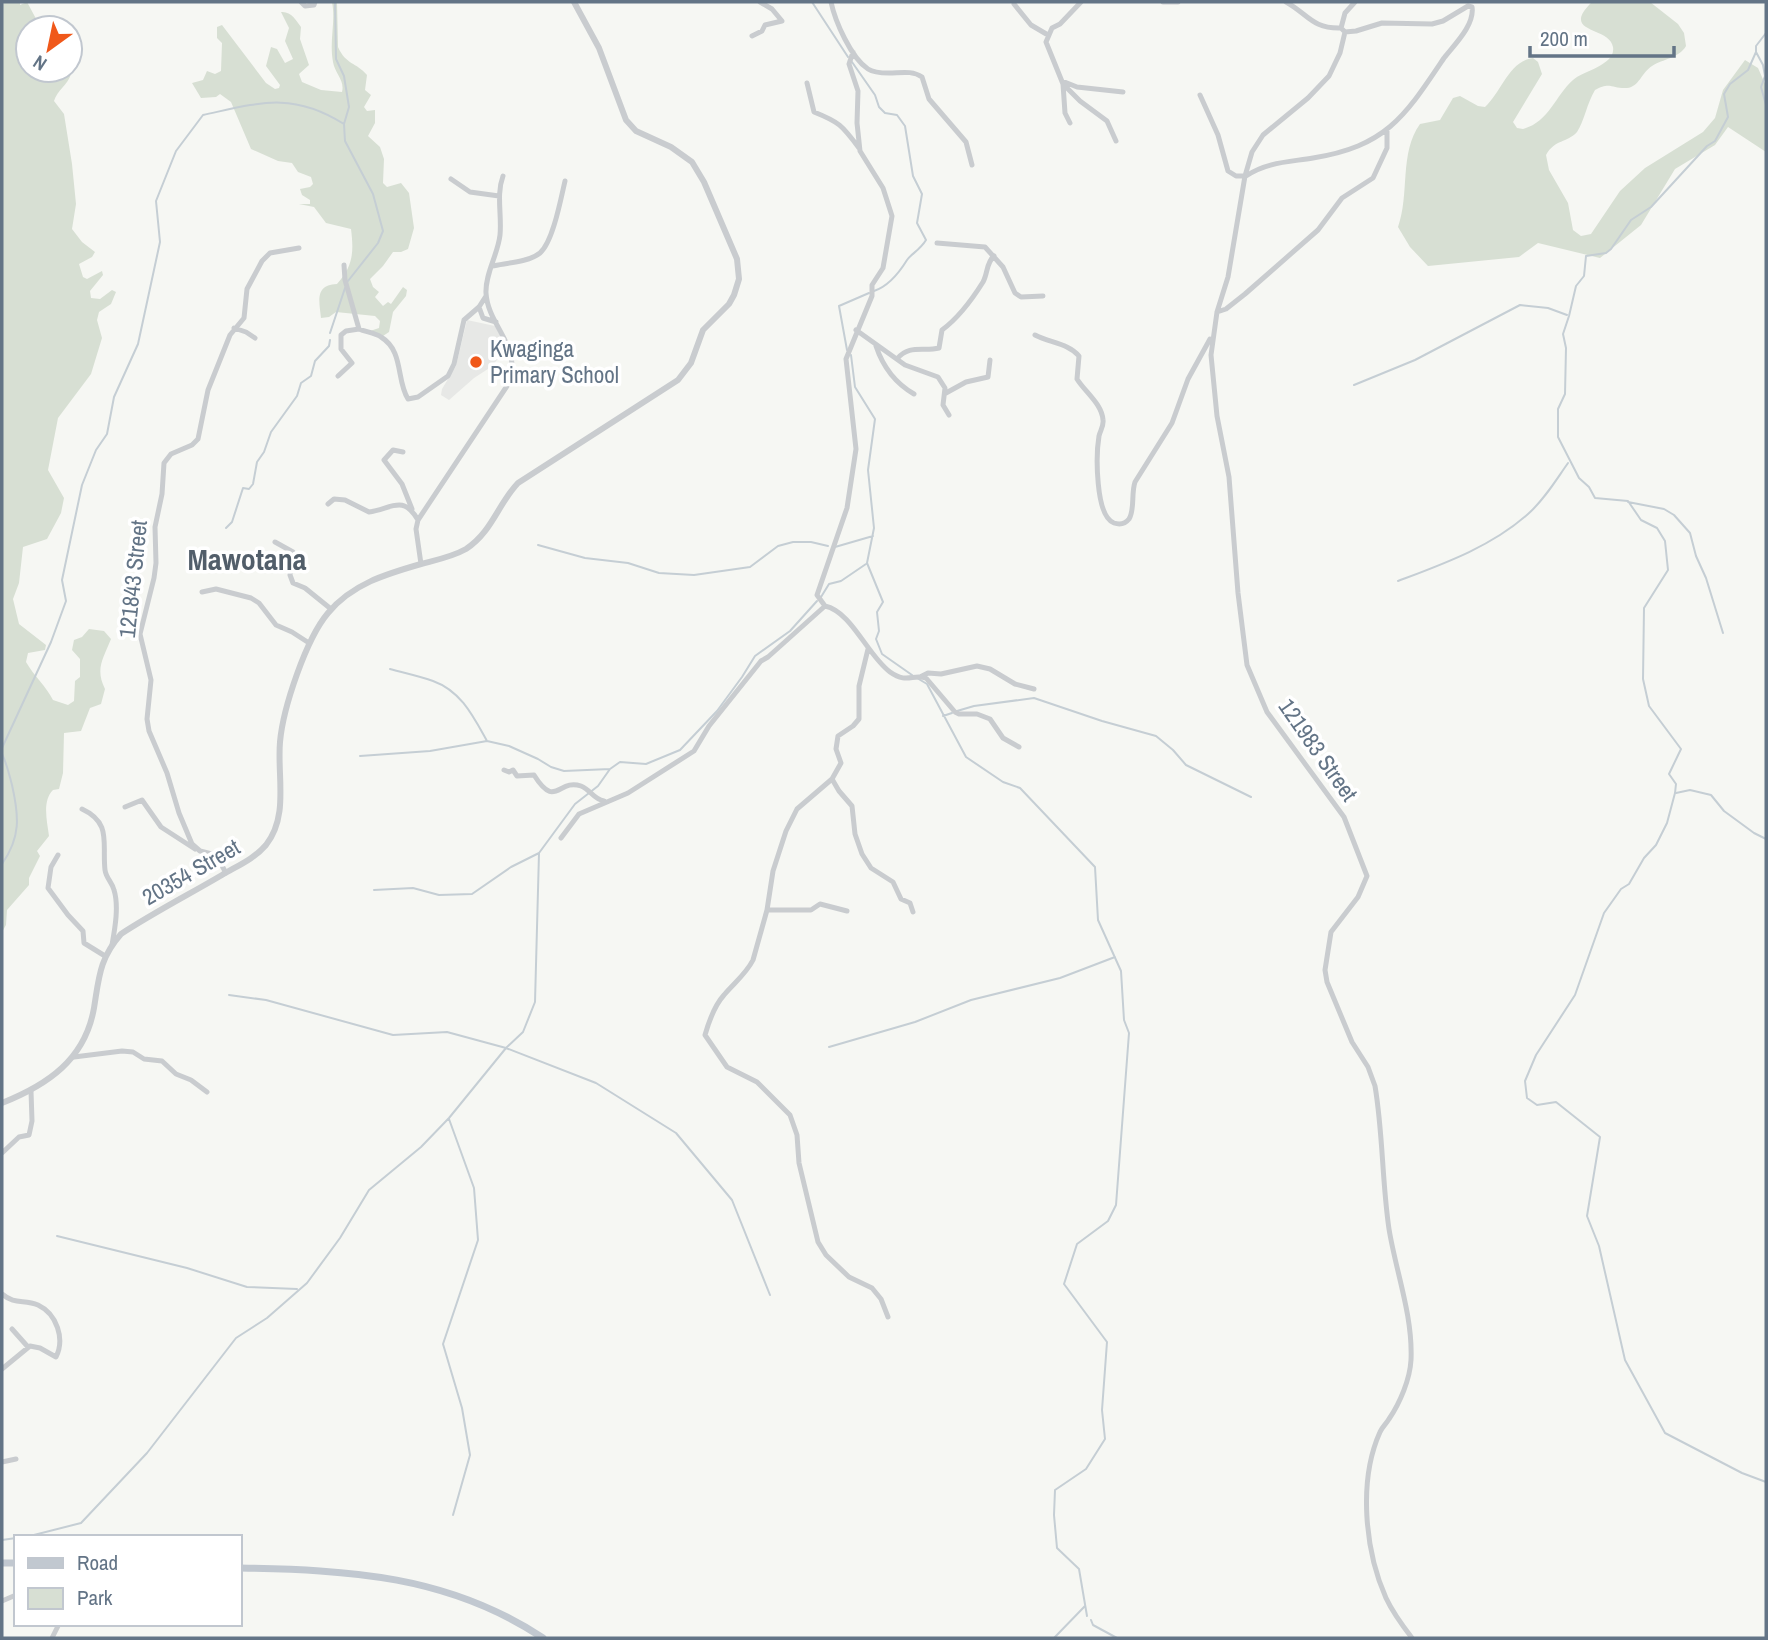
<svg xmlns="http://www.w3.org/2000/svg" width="1768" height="1640" font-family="'Archivo Narrow',sans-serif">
<rect width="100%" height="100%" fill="#f6f7f3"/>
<path fill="#e7e8e6" d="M467,320L495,326L507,348L491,367L474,378L449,400L441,395L442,389L456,366Z"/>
<path fill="#d7dfd3" d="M4,2H20V5L27,2L41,28H28V70H59L63,78L70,72L71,74C68,85 57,90 54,101L64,114L72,164L76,204L72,229L82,242L95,252L92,257L79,264L83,277L87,279L102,271L103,275L90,291L91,298L100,299L112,290L116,292L111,304L99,312L97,320L102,338L91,374L58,418L48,470L64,498L61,513L47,539L23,547L19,583L13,599L19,624L46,645L45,650L28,653L26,662C34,676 46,686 53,700L68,705L74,701L75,681L80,677V659L72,650L74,640L82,637L89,629L104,631L111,639C103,659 95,669 105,689L101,704L90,708L81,731L64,733L63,773L59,789L53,790C42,801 47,821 49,836L37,851L40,856L29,878V885L7,910L6,925L2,932V6Z
M332,2H337L338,47C346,65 356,62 367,75L365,90L371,95L364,107L367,111L375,110V123L368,136L380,147L384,159L383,183L387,187L401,183L409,193L414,228L408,249L401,252H393L383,266L370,279L373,287L379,292L375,297L383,306L388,302L391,304L403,287L407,290L406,296L393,312L389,332L383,336L370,331L379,328L380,321L375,316L336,312L329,317L321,318C319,300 315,285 337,284C353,266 354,253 351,229L326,223L314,207L299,204H310V200L302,195L300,189L310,187L313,184L311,177L298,172L292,163L278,161L251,149L231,102L220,94L216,97L201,98L192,83L203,80L207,71L215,74L221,71L222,43L217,38V27L222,25L266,83L275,89L279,88L280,85L266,66L271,47L277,49L285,63L293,59L285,41L289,28L281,12C291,11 296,20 301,27L300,39L309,65L299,74L302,82L321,90L342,92C345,80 335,74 333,62C329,40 336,22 332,2Z
M1592,2H1650L1678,24L1684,33L1686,46C1679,58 1663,59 1652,66C1642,72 1639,87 1627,88C1613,89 1610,81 1595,90C1587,103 1584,122 1577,132C1567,143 1555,139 1546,155L1549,170L1568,203L1573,230L1581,236L1591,234L1620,191L1645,168L1703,132L1715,118L1723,90L1745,60L1758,68L1766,86V152L1728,127L1715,145L1675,169L1641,225L1600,258L1538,243L1519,257L1428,266L1410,247L1398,227C1410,194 1399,153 1420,124L1440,120L1453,98L1460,96L1478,106L1485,107C1501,93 1509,61 1533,58L1538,62L1542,74L1513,122L1517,128L1523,129C1549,122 1555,96 1573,80C1583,71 1616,65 1613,47C1610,26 1559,34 1592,2Z"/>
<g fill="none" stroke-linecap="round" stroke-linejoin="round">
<path stroke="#c5ced4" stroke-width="2" d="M335,2L336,59L344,76L349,107L344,124L345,141L373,194L383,231L378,243L348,281
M812,2L848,57
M1766,33L1756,46V52L1763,65L1765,76L1761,87L1766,105
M1756,52L1748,70L1730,84L1724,94L1728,117L1715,141L1707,146L1651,207L1631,220L1611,249L1606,253L1586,256L1584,276L1576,286L1569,316L1563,334L1566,348L1565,394L1558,409V437L1579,478L1589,487L1595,498L1628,501L1641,520L1657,528L1665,541L1668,570L1644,608L1643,679L1649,706L1681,749L1669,774L1676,784L1675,793L1667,823L1656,845L1644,858L1629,884L1621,889L1604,913L1575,995L1536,1055L1525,1081L1527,1098L1537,1105L1556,1102L1600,1137L1587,1216L1599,1246L1625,1360L1665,1433L1742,1473L1766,1482
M852,62L875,95L879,107L885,113L897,115L905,126L913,176L922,194L917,223L926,240C920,250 911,254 907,260C899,273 889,286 874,291
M330,333L345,288
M847,350L839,306L869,293
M851,355L855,387L875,419L868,470L874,528L867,563L883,602L877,612L879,631L876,639L882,654L912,675
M1354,385L1415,360L1520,305L1548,308L1567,315
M1628,502L1664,509L1674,515L1690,533L1696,556L1706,578L1723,633
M226,528L232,522L243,488L249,489L253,484L257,462L264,452L271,432L297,396L301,383L311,376L315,361L329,346L330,340
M538,545L585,558L628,563L659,573L694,575L750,567L778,546L793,542H811L828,546
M835,547L873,536
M1398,581C1443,564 1491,547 1528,514C1544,500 1556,480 1568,463
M821,597L829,584L841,581L866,564
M390,669C404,673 419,676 433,681C461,691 473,716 487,741
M917,678L927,684L966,757L1003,782L1020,788L1095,867L1098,920L1121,971L1124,1020L1129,1033L1116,1205L1108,1221L1077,1244L1064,1284L1107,1342L1102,1410L1105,1439L1086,1469L1055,1490L1054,1515L1057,1548L1079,1569L1087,1616
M957,711L974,706L1034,698L1102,721L1156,736L1173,750L1186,765L1251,797
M943,716L952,713
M2,748L51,642L66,601L62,580L82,485L96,450L107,434L114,397L138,344L160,242L156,201L176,151L203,115C258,103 292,91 344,124
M2,754C7,764 9,774 12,785C19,816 21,837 2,864
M360,756L430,751L487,741L509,746L538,759L551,767L564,771L610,769
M1676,793L1690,790L1711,795L1724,811L1754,833L1766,839
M374,890L413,888L439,895L472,894L511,867L539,853
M229,995L266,1000L393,1035L447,1032L506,1048L596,1083L676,1133L732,1200L770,1295
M829,1047L915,1022L971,1000L1060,978L1115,957
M449,1119L474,1188L478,1240L443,1344L462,1408L470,1455L453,1515
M57,1236L187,1268L247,1287L297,1289
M26,1537L81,1523L147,1453L236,1338L267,1318L307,1283L340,1238L369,1190L421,1147L449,1118L506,1048L523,1032L535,1002L539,853L575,804L598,786L610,769L620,762L646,764L680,750L717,711L742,677L755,656L790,631L817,601
M2,1540L16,1538
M1091,1620L1093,1625L1117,1638
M1054,1638L1085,1606"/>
<path stroke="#c9cccf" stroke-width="5" d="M301,2L305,6L314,5L315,2
M831,2C835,21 851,58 868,69C874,73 882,73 889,73C900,73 912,70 922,77L929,99L966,142L972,165
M1163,2H1178
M1286,2C1308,14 1312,29 1341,28
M1014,4L1031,25L1048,35
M1345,32L1340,53L1329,76L1308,98L1263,135L1252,152L1245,176L1228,277L1217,312L1211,355L1217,416L1229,477L1238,593L1247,665L1267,712L1344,817L1367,876L1358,897L1331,932L1325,970L1327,982L1352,1042L1368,1067L1375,1086C1383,1133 1382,1182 1389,1229C1396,1272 1413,1316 1411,1360C1410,1379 1400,1403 1389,1419C1386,1424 1382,1427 1380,1432C1358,1481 1365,1551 1386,1598C1393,1613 1402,1625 1412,1638
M752,36L762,31L765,25L782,21L772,9L760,2
M1062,81L1077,87L1123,92
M807,83L814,112C839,122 842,125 859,148
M1063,84L1080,101L1107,121L1116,141
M1200,95L1218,135L1228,171L1236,176H1245
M1070,123L1065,113L1063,84L1046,42L1052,28L1060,24L1081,2
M1246,176C1267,162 1289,162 1313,158C1387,146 1405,116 1444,58C1454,45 1475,25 1472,7L1468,6L1443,21L1432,24L1382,23L1356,31L1345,32L1341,28L1345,13L1355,2
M451,179L470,192L499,196
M937,243L985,247L1003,267L1015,293L1021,297L1043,296
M344,265L345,280L359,329C366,332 375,333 381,337C404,351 396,380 408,399L418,397L448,376L454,364L464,320L479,307L486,296
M492,266C506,263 529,262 540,253C553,242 561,198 565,181
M479,307L483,318L496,322
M1217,312L1226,309L1245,294L1318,230L1342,198L1373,178L1387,148V131
M234,328L246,332L255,338
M856,330L905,365L938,377L945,388L943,405L949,415
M1035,335C1050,343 1068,343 1079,356L1077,379C1085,392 1102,404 1103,420C1104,426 1100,431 1099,436C1096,454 1095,516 1114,523C1120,525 1125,524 1129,519C1135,510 1131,493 1135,482L1172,423L1188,379L1210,339
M876,346C883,367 895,383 914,394
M897,359C909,344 924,352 939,348L942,330C957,319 973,298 983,282C988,273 986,263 994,256
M338,376L352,363L341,349V335L346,331L359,329
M946,393L966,382L988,377L990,360
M403,452L393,450L384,460L402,484L412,509
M328,504L334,499L345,500L369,512C391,509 403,494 418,520
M275,542L293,552L290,575L293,583L305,588L331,609
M421,564L416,529L418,520L507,386C525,347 488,328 486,293C485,274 498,254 500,235C502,215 496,195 503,176
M202,592L216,589L251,598L259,603L276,625L292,632L309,643
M825,606L817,595L847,508L856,449L846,359L872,296V285L883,268L892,216L883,188L860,151L857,123L858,91L849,64L853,52
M825,606C852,612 867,655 890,672C907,684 912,674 926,678L955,712L959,714H977L990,719L1003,738L1019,747
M868,649L859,686V719L853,726L838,736L836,749L841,763L832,779L797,809L786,831L773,871L767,910L753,960C746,974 734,983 724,995C714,1006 709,1021 705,1035L727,1067L757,1082L790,1115L797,1135L799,1163L818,1242L826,1255L849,1277L872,1288L881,1299L888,1317
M922,676L928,673L941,674L977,666L990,669L1015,684L1034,689
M504,770L509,772L513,770L517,776L534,775C556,810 558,778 581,786C591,790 593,799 604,801
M832,779L839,791L852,806L855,834L862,854L871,868L893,882L901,899L910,903L913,912
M125,807L142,800L161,827L195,849
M82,809C112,823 102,843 105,870C106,878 112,882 114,890C119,906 115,928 112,945
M561,838L579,814L628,793L694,751L709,726L761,661L768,657L825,606
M58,855L51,867L48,888L68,915L83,931L84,943L105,956
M226,873L216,855L200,851L192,844L179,813L167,773L149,731L147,719L151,680L140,634L154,578L156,563L155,527L162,494L164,463L171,454L192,445L198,439L208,390L230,335L244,318L247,289L262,261L270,253L299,248
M767,910H811L820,904L847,911
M74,1057L122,1051L133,1052L144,1059L162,1061L176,1074L191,1080L207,1092
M2,1153L19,1137L29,1135L32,1121L31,1091
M2,1294C15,1305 24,1299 38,1305C57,1314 65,1339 56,1357L40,1348L30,1346L2,1369
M12,1329L28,1347
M2,1462L16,1459
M2,1601L16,1595
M52,1638L59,1624"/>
<path stroke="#c9cccf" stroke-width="6" d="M2,1103C47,1085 85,1060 94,1008C99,978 99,959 121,934C153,913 188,895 222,875C237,866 254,859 266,845C289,816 277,776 280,742C283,708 306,639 328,613C352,584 386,574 421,564C436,560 452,557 466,549C492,532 498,504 518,483L678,380L691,363L703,330L729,304L734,295L739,279L737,259L704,182L692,162L671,147L636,131L626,120L599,48L574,2"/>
<path stroke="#c1c8d0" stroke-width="7" d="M2,1563H16
M240,1568C349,1570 448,1575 543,1638"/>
</g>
<circle fill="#f0581a" stroke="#fff" stroke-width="2.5" cx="476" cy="362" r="7"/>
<g text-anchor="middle" stroke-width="7" stroke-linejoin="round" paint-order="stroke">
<g font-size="23" fill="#637486" stroke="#fff" text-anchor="start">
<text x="490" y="357">Kwaginga<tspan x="490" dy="26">Primary School</tspan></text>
</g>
<g font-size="23" fill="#637486" stroke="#fff">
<text transform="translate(133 579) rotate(-84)" y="8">121843 Street</text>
<text transform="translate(1318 750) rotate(55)" y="8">121983 Street</text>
<text transform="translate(191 872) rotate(-30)" y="8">20354 Street</text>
</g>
<g font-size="30" font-weight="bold" fill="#525e6a" stroke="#fff">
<text x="247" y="570">Mawotana</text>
</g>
</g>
<rect width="1768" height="1640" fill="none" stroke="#637486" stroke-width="7"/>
<rect x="14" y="1535" width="228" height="91" fill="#ffffff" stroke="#c1c7cf" stroke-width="2"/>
<rect x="28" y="1558" width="35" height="10" fill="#c1c8d0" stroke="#c1c7cf" stroke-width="2"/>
<text x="77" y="1570" font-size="21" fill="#637486">Road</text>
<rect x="28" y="1588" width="35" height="21" fill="#d7dfd3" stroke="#c1c7cf" stroke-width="2"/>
<text x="77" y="1605" font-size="21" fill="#637486">Park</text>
<g transform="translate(49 49) rotate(213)"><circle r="33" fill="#ffffff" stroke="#c1c7cf" stroke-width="2"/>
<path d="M0-5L12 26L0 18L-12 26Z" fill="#f0581a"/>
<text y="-10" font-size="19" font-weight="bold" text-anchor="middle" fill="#637486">N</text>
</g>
<path d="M1530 46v10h144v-10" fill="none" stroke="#637486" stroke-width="3.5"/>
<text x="1540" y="46" font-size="21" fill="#637486" stroke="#ffffff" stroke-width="5" paint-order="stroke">200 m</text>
</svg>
